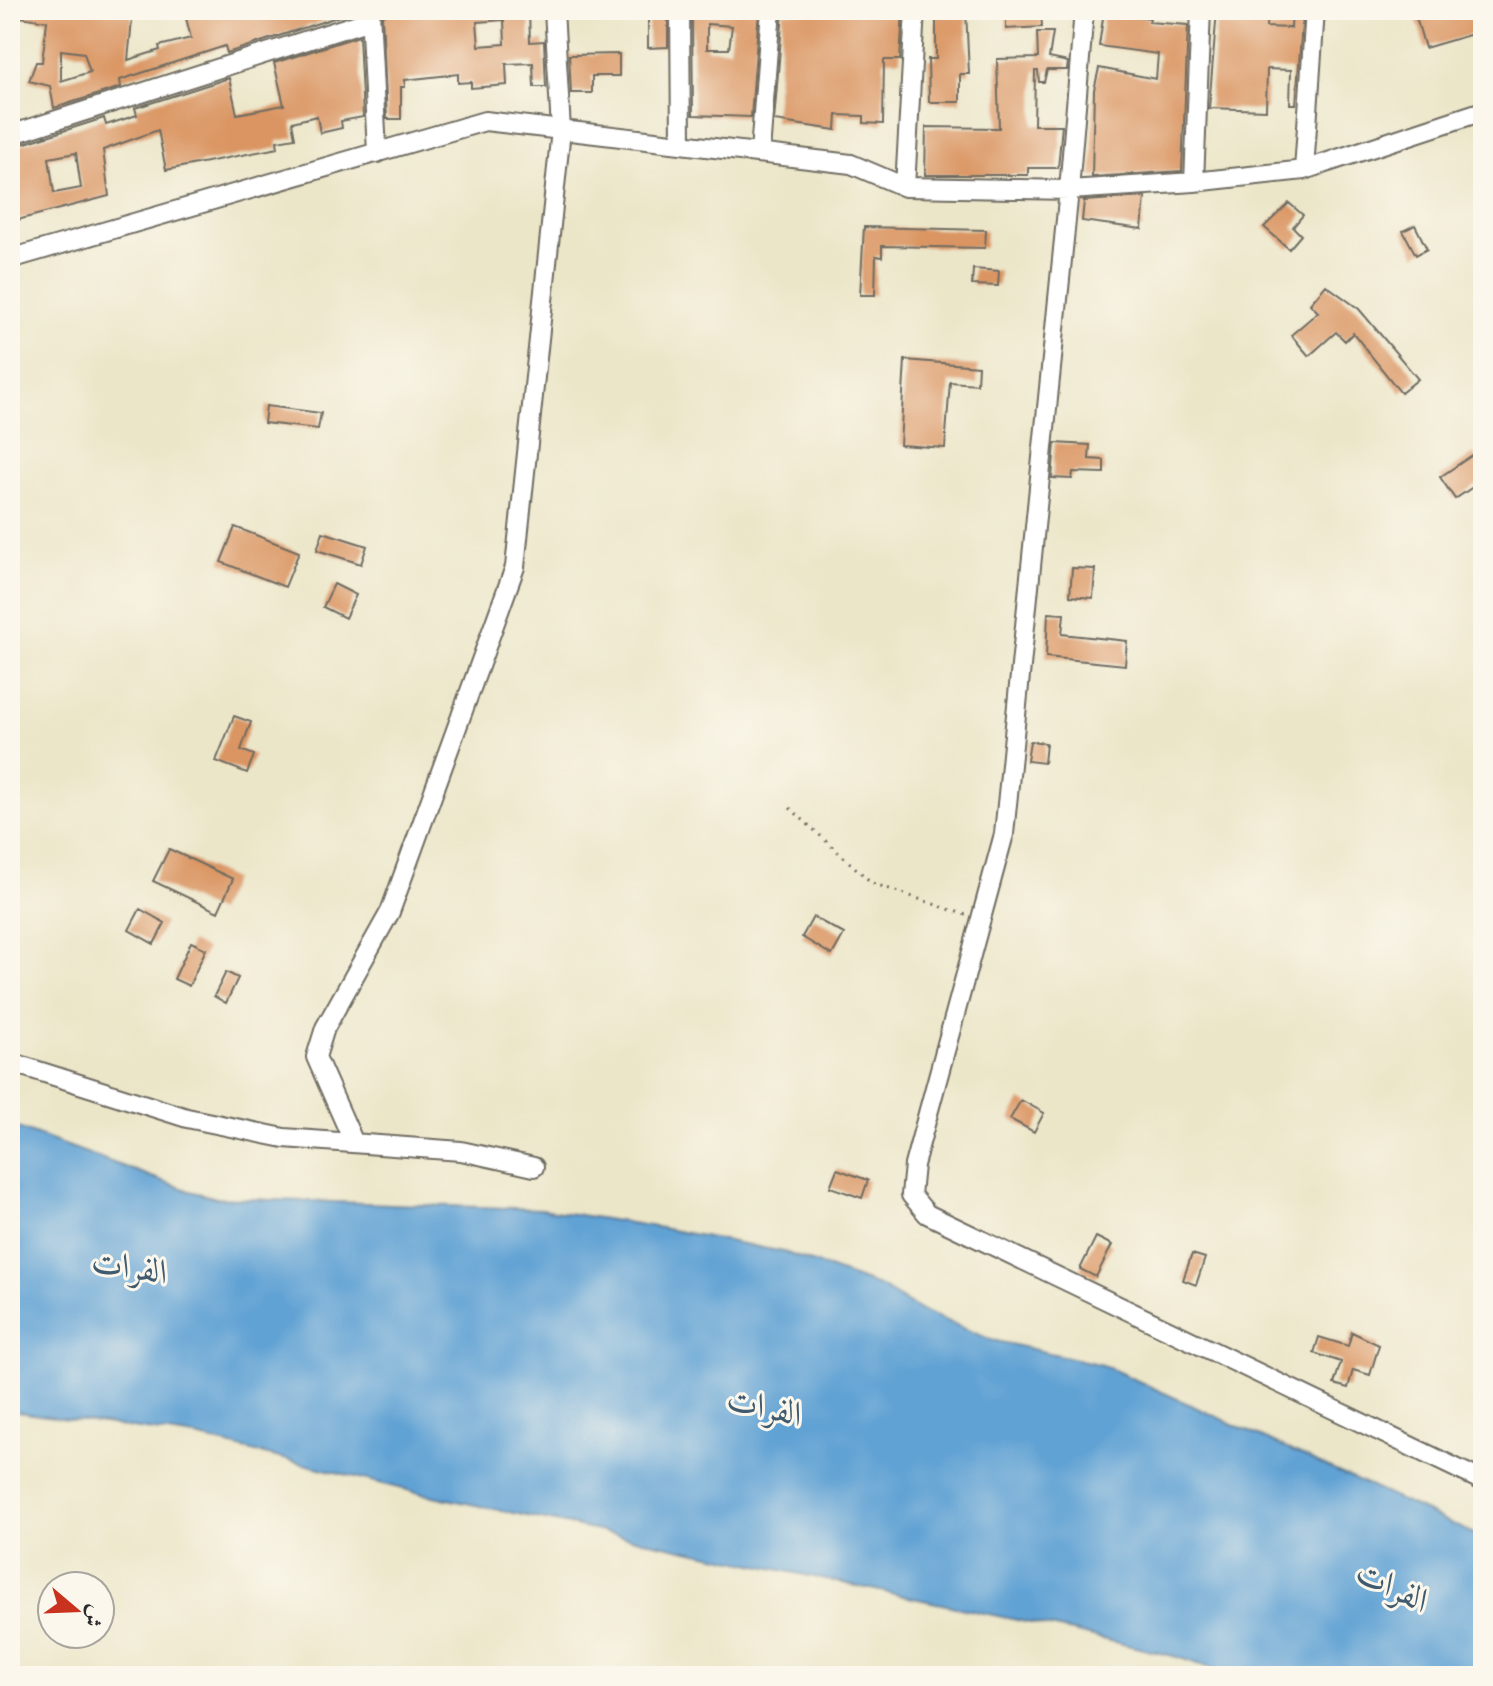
<svg xmlns="http://www.w3.org/2000/svg" width="1493" height="1686" font-family="'EB Garamond',Amiri,serif">
<rect width="100%" height="100%" fill="#fbf7ec"/>
<filter id="ink" filterUnits="userSpaceOnUse"><feTurbulence type="fractalNoise" baseFrequency=".0125" numOctaves="2"/><feDisplacementMap in="SourceGraphic" scale="16" xChannelSelector="R" yChannelSelector="G"/><feConvolveMatrix kernelMatrix="1 2 1 2 8 2 1 2 1" color-interpolation-filters="sRGB"/></filter>
<filter id="wash" filterUnits="userSpaceOnUse"><feTurbulence type="fractalNoise" baseFrequency=".006" numOctaves="4" result="noise"/><feDisplacementMap in="SourceGraphic" scale="32" xChannelSelector="R" yChannelSelector="G"/><feGaussianBlur stdDeviation="1.8" result="paint"/><feColorMatrix in="noise" values="0 0 0 0 0 0 0 0 0 0 0 0 0 0 0 0 0 1.4 0 .05"/><feComposite in="paint" operator="in"/></filter>
<g filter="url(#wash)">
<rect width="100%" height="100%" fill="#ece6c9"/>
<path fill="#60a2d4" stroke="#466680" stroke-width="2" d="M10,1125L190,1191L217,1198L542,1209L656,1227L784,1252L881,1287L920,1310L992,1340L1103,1365L1483,1538V1676H1234L1177,1657L1068,1631L419,1493L196,1437L10,1411Z"/>
<g id="blocks">
<path fill="#da9562" fill-rule="evenodd" d="M21,10H133L128,60L160,50L159,46L191,38L184,10H358L227,53L225,46L120,80L121,87L54,108L50,86L29,81L36,62H42L47,21L20,17ZM61,50L84,53L90,72L61,81Z
M408,10H529L530,42L544,41L546,87H534L533,63L506,64L507,85L471,88V82L458,83V74L405,80V87H401V119H387L382,15ZM504,20L505,44L479,46L477,22Z
M664,10H668V47L648,48V16L664,15Z
M692,10H759L751,117L693,115ZM707,24L732,26L729,49H707Z
M903,10L900,60H884L883,124L864,123V116L837,115L836,130L774,121L783,12Z
M936,10H966L969,74H960V102H929L928,59H936Z
M1006,10H1041L1042,27L1006,29Z
M1217,10H1267L1266,27L1291,28L1292,10H1303L1296,104H1290L1291,70L1267,69L1266,110L1209,108Z
M1414,10H1483V31L1425,48Z
M1104,11L1150,18L1149,22L1188,25L1182,171L1092,177L1094,90L1099,68L1156,79L1158,54L1099,46Z
M1037,32H1053L1049,58L1068,62L1067,70H1047L1044,82H1039L1038,71H1035L1034,125H1062L1058,168H1028V175H925L926,127L999,128L997,59L1038,58Z
M359,36L363,117L341,121L342,128L320,133L317,116L292,122L295,138L277,141L278,148L166,170L158,130L103,150L109,196L10,222V157L17,155L16,146L104,118L106,125L137,115L135,108L229,78L237,114L284,105L274,63ZM76,153L81,188L54,193L49,158Z
M619,54V76H592V93H571L569,55Z
M1145,197L1142,229L1082,221L1084,201Z
M1289,203L1303,215L1293,227L1301,235L1289,249L1264,227Z
M1415,225L1427,249L1416,255L1403,231Z
M864,227L986,230L985,248L882,246V257L876,256L875,295H860Z
M973,269L999,271L998,286L972,285Z
M1326,285L1359,309L1418,379L1401,393L1353,333L1345,341L1336,332L1309,356L1291,335L1318,312L1310,304Z
M905,360L978,366L977,384L950,382L945,448L900,445Z
M266,406L321,413L318,429L264,423Z
M1055,443L1090,445L1089,459L1104,460V473L1073,472L1072,479L1052,478Z
M1474,454L1483,467V480L1455,499L1440,477Z
M235,527L299,552L285,587L221,562Z
M323,532L367,546L361,564L317,550Z
M1072,568L1095,569L1093,598L1070,596Z
M334,584L356,595L345,618L323,607Z
M1048,613L1064,614L1062,634L1127,641L1125,665L1046,657Z
M234,716L251,722L241,750L254,755L247,773L216,761Z
M1030,741L1046,743L1044,763L1027,761Z
M169,849L233,879L218,912L153,881Z
M140,909L165,923L154,944L129,930Z
M813,917L844,934L832,955L802,937Z
M191,942L206,949L189,986L174,979Z
M226,972L238,978L226,1003L214,996Z
M1021,1100L1044,1113L1034,1132L1010,1119Z
M837,1169L868,1180L862,1198L830,1187Z
M1096,1237L1112,1245L1096,1277L1080,1269Z
M1192,1254L1205,1258L1196,1285L1183,1280Z
M1352,1332L1379,1345L1370,1375L1353,1370L1348,1388L1334,1384L1341,1362L1314,1353L1319,1337L1348,1346Z"/>
</g>
</g>
<g filter="url(#ink)">
<use href="#blocks" fill-opacity="0" stroke="#6f6c62" stroke-width="2"/>
<g fill="none" stroke-linecap="round" stroke-linejoin="round">
<g stroke="#6f6c62" stroke-width="22">
<path id="minor" d="M370,10L377,153
M680,10L681,144
M1084,10L1069,190L1004,834L914,1165L911,1195L927,1214L1483,1481
M10,135L370,20
M760,152L771,10
M1304,170L1315,10
M1194,182L1201,10
M905,187L915,10
M10,259L485,121L851,164L905,187L1069,190L1194,182L1304,170L1483,111
M10,1062L187,1118L284,1138L461,1151L534,1167
M354,1143L316,1057L325,1028L390,912L515,567L561,130L554,10"/>
</g>
<path stroke="#6f6c62" stroke-width="3" stroke-dasharray="2 6" stroke-linecap="butt" d="M790,808L872,883L966,915"/>
<use href="#minor" stroke="#fff" stroke-width="18"/>
</g>
</g>
<g text-anchor="middle" stroke-width="6" stroke-linejoin="round" paint-order="stroke">
<g font-size="34" font-style="italic" fill="#405b6f" stroke="#fbf7ec">
<text transform="translate(131 1266) rotate(9)" y="12">الفرات</text>
<text transform="translate(766 1406) rotate(13)" y="12">الفرات</text>
<text transform="translate(1394 1586) rotate(26)" y="12">الفرات</text>
</g>
</g>
<rect width="1493" height="1686" fill="none" stroke="#fbf7ec" stroke-width="40"/>
<g transform="translate(76 1610) rotate(109)"><circle r="38" fill="#fbf7ec" stroke="#a8a59f" stroke-width="2"/>
<path d="M0-6L14 30L0 20L-14 30Z" fill="#c8321e"/>
<text y="-12" font-size="22" font-weight="bold" text-anchor="middle" fill="#2b2b2b">ش</text>
</g>
</svg>
